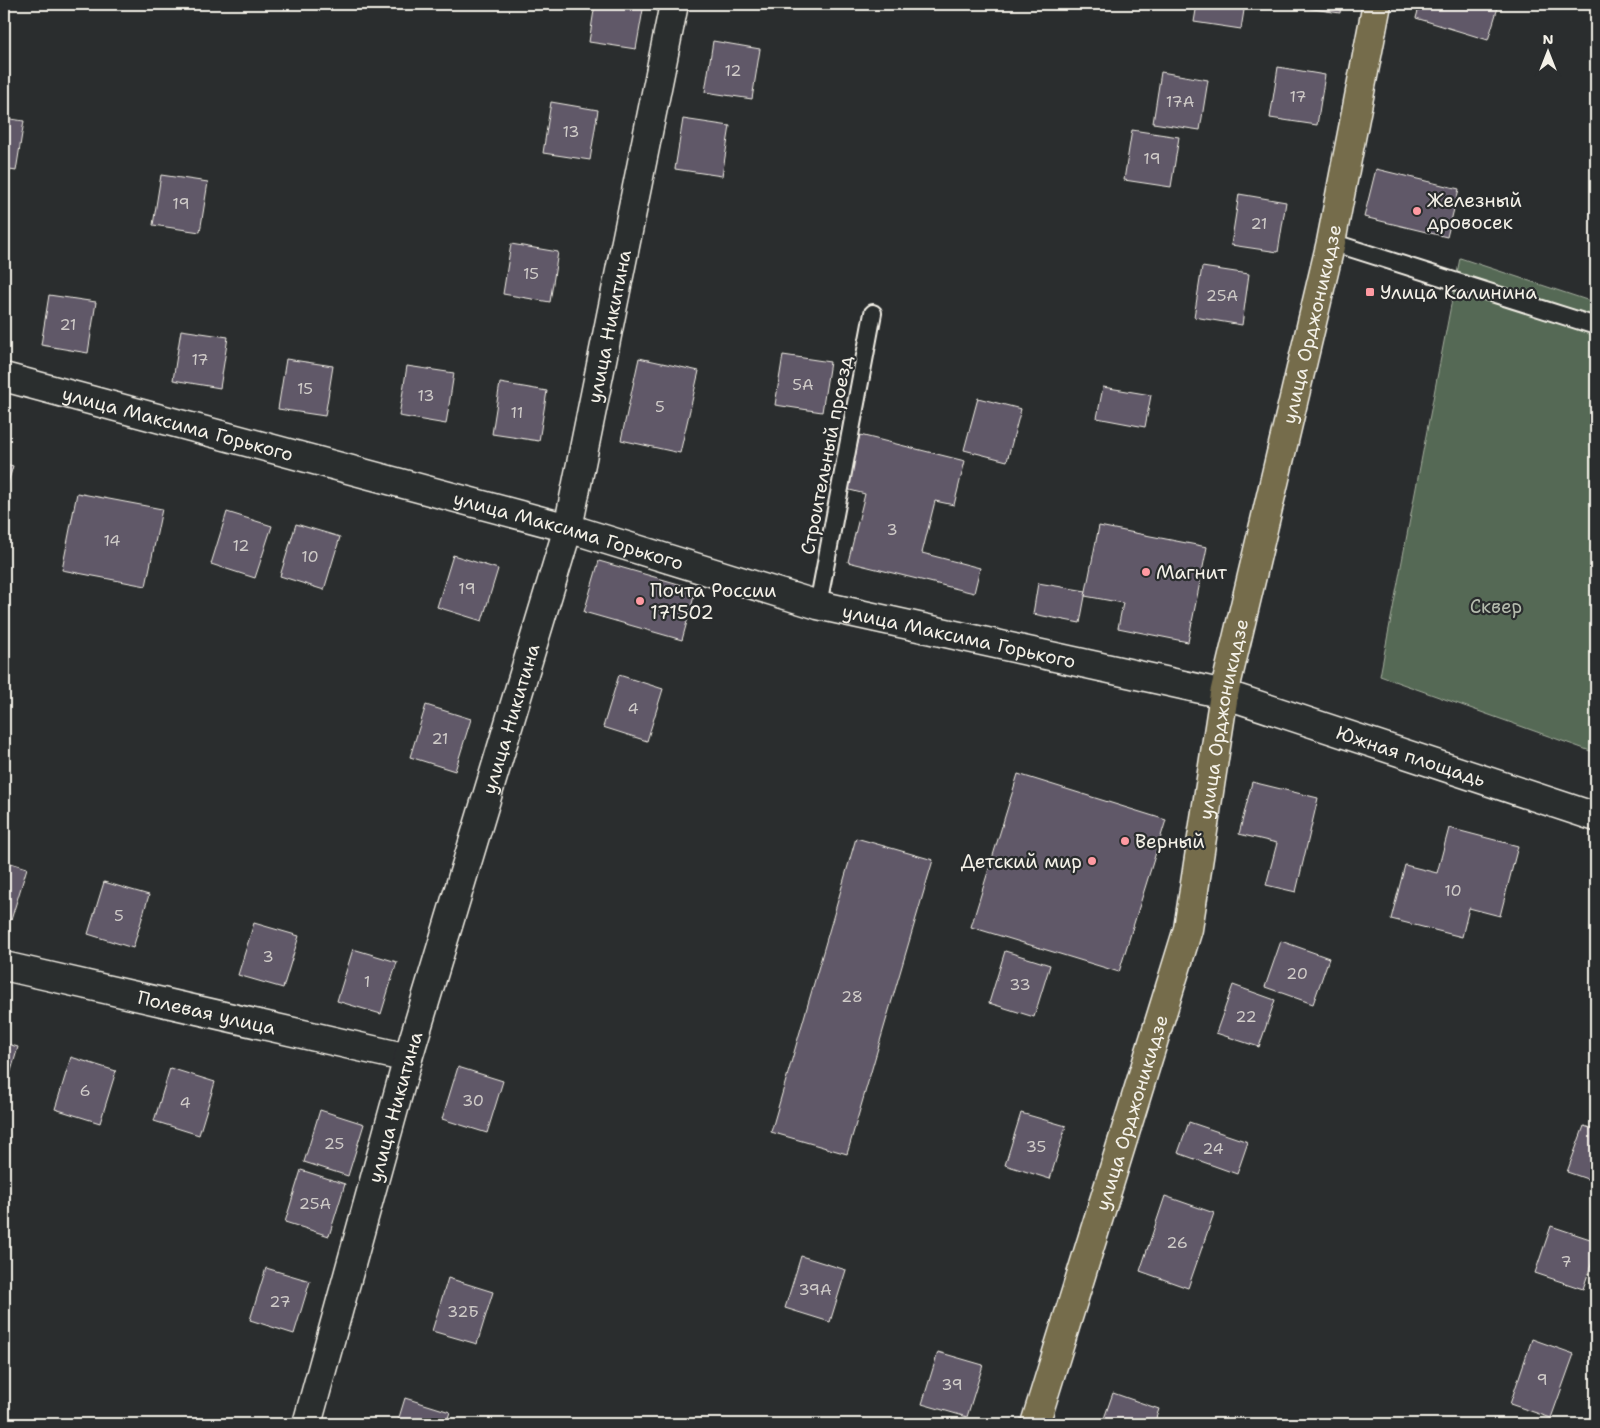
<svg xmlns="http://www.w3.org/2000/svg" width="1600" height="1428" font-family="'Shantell Sans',sans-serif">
<rect width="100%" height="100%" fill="#2a2d2e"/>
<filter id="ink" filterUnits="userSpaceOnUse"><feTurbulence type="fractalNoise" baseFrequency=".02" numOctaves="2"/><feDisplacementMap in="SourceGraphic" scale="10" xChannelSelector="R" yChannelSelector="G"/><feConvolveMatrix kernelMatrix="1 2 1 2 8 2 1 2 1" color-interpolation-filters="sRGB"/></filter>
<g filter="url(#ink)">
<path fill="#556954" stroke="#a4ad9e" d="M1460,258L1596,303V753L1380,676Z"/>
<path fill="#605868" stroke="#f4f1e8" d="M595,4H644L636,49L589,42Z
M1197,4H1245L1241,29L1194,22Z
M1293,4H1341L1340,13L1293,6Z
M1420,4H1499L1488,40L1416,18Z
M713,41L760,49L752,99L705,92Z
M1278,67L1325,75L1317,125L1270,118Z
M1161,72L1208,80L1200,130L1153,123Z
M551,102L598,110L590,160L543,153Z
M4,118L24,121L16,171L4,169Z
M683,119L730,126L722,176L675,169Z
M1132,130L1179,137L1171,187L1124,180Z
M1376,169L1459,189L1447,237L1364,217Z
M161,175L208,182L200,232L153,225Z
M1239,194L1286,202L1278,252L1231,245Z
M511,244L558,252L550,302L503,294Z
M1202,267L1249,274L1242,325L1194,317Z
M49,295L96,302L88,353L41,345Z
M181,330L228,337L220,388L173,380Z
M783,355L830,362L822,412L775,405Z
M639,358L699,371L680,453L621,440Z
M286,359L333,366L325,416L278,409Z
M407,366L454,373L446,424L399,416Z
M500,383L547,391L539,441L492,434Z
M1103,387L1151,395L1145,427L1097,418Z
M978,398L1021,409L1007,461L964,450Z
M860,435L965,461L954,505L935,501L922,553L980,568L974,593L848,562L865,494L846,489Z
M4,463L13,466L4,496Z
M77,493L162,509L146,586L62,570Z
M227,512L272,526L255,578L211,564Z
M296,524L340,537L324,590L280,576Z
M1099,526L1207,547L1188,642L1118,628L1123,603L1085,596Z
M453,555L498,569L482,621L437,607Z
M599,561L696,589L682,640L584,612Z
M1038,583L1086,591L1080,623L1033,614Z
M619,675L663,689L647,741L603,727Z
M426,705L471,719L455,771L410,757Z
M1018,774L1166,820L1119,972L971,927Z
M1252,782L1318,798L1296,892L1266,885L1277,843L1239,834Z
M1449,828L1518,846L1500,916L1469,908L1462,937L1391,919L1405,865L1437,873Z
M856,838L933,860L847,1154L771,1132Z
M4,861L27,868L11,920L4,918Z
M104,882L149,895L133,948L88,934Z
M254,923L299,936L283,988L238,975Z
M1281,941L1329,958L1313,1004L1265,987Z
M353,949L397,962L381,1014L337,1001Z
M1005,951L1050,965L1034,1017L989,1003Z
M1233,985L1275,1000L1259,1047L1216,1033Z
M4,1043L18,1047L4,1095Z
M71,1057L116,1071L100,1123L55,1109Z
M458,1067L503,1081L487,1133L442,1119Z
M170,1068L215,1082L199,1135L154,1121Z
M320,1110L364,1124L348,1176L304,1162Z
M1021,1113L1066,1126L1050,1179L1005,1165Z
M1189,1122L1248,1142L1237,1174L1178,1153Z
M1584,1126L1596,1130V1182L1567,1172Z
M301,1170L345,1184L329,1236L285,1222Z
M1165,1196L1214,1213L1188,1288L1140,1271Z
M1551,1226L1596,1241V1250L1583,1289L1535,1273Z
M801,1256L846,1270L830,1322L785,1308Z
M266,1268L310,1281L294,1334L250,1320Z
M448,1278L493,1292L477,1344L432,1331Z
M1532,1339L1574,1354L1551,1418L1510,1404Z
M938,1352L983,1365L967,1417L922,1404Z
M1113,1393L1159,1409L1154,1424H1102Z
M405,1398L450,1412L446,1424H397Z"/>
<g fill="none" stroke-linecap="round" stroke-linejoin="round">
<g stroke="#f4f1e8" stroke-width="20">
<path id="lane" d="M1331,242L1596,326
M818,605L873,313"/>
</g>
<g stroke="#f4f1e8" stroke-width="31">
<g id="street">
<path id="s1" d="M4,377L568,528L818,605L1224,694L1596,817"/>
<path id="s2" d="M4,966L408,1058"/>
<path id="s3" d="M307,1424L408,1058L568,528L674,4"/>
</g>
</g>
<g stroke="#f4f1e8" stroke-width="31">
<g id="primary">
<path id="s4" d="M1035,1424L1188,929L1224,694L1331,242L1377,4"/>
</g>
</g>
<use href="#lane" stroke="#2a2d2e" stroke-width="16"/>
<use href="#street" stroke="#2a2d2e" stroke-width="28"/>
<use href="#primary" stroke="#746c4b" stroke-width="28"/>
</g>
</g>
<g fill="#ff9aa2" stroke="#2a2d2e" stroke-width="2">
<circle cx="1417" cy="211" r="5"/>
<rect x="1365" y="287" width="10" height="10" rx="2.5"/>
<circle cx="1146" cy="572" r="5"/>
<circle cx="640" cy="601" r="5"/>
<circle cx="1125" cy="841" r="5"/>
<circle cx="1092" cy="861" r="5"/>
</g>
<g text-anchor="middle" stroke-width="4.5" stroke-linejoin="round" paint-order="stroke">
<g font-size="16" fill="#cfcbc8">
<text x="733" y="76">12</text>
<text x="1298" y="102">17</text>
<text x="1180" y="107">17А</text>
<text x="571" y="137">13</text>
<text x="1152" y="164">19</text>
<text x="181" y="209">19</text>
<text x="1259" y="229">21</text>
<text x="531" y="279">15</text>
<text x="1222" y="301">25А</text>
<text x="68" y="330">21</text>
<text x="200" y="365">17</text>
<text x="803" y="390">5А</text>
<text x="305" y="394">15</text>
<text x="426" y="401">13</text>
<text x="660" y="412">5</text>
<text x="517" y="418">11</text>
<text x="892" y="535">3</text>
<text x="112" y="546">14</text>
<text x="241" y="551">12</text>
<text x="310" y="562">10</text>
<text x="467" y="594">19</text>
<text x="633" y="714">4</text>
<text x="440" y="744">21</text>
<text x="1453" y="896">10</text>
<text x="119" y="921">5</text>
<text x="268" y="962">3</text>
<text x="1297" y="979">20</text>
<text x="367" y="987">1</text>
<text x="1020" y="990">33</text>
<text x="852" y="1002">28</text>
<text x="1246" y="1022">22</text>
<text x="85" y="1096">6</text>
<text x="473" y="1106">30</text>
<text x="185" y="1108">4</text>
<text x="334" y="1149">25</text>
<text x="1036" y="1152">35</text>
<text x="1213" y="1154">24</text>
<text x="315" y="1209">25А</text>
<text x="1177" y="1248">26</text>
<text x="1566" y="1267">7</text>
<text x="815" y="1295">39А</text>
<text x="280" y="1307">27</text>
<text x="463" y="1317">32Б</text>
<text x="1542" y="1385">9</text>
<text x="952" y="1390">39</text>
</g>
<g font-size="19" fill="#f4f1e8" stroke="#2a2d2e" text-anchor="start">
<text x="1427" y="207">Железный<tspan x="1427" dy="22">дровосек</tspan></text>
<text x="1380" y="299">Улица Калинина</text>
<text x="1156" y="579">Магнит</text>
<text x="650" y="597">Почта России<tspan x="650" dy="22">171502</tspan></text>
<text x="1135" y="848">Верный</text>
<text x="1082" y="868" text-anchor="end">Детский мир</text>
</g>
<g font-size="19" fill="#f4f1e8" stroke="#2a2d2e">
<text dy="7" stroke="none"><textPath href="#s4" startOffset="1136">улица Орджоникидзе</textPath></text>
<text dy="7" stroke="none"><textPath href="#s3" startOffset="1139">улица Никитина</textPath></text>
<text dy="7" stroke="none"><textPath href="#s1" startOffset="180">улица Максима Горького</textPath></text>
<text transform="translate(826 455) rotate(-79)" y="7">Строительный проезд</text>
<text dy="7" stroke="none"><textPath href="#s1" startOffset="585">улица Максима Горького</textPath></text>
<text dy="7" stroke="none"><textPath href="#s1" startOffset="990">улица Максима Горького</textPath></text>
<text dy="7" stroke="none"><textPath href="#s3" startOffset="734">улица Никитина</textPath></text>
<text dy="7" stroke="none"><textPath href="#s4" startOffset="731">улица Орджоникидзе</textPath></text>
<text dy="7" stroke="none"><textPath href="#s1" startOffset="1458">Южная площадь</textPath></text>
<text dy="7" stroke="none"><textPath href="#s2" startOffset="208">Полевая улица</textPath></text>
<text dy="7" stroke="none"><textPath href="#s3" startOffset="329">улица Никитина</textPath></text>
<text dy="7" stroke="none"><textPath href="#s4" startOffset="326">улица Орджоникидзе</textPath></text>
</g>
<g font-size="19" fill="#b4bbad" stroke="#2a2d2e">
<text x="1496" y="613">Сквер</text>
</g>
</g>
<rect width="1600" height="1428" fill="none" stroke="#2a2d2e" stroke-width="20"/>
<rect x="10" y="10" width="1580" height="1408" fill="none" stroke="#f4f1e8" stroke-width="2" filter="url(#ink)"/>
<g transform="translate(1548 52)" stroke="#2a2d2e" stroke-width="4" paint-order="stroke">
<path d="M0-4L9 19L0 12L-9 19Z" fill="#f4f1e8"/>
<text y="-8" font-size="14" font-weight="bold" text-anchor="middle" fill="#f4f1e8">N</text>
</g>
</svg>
